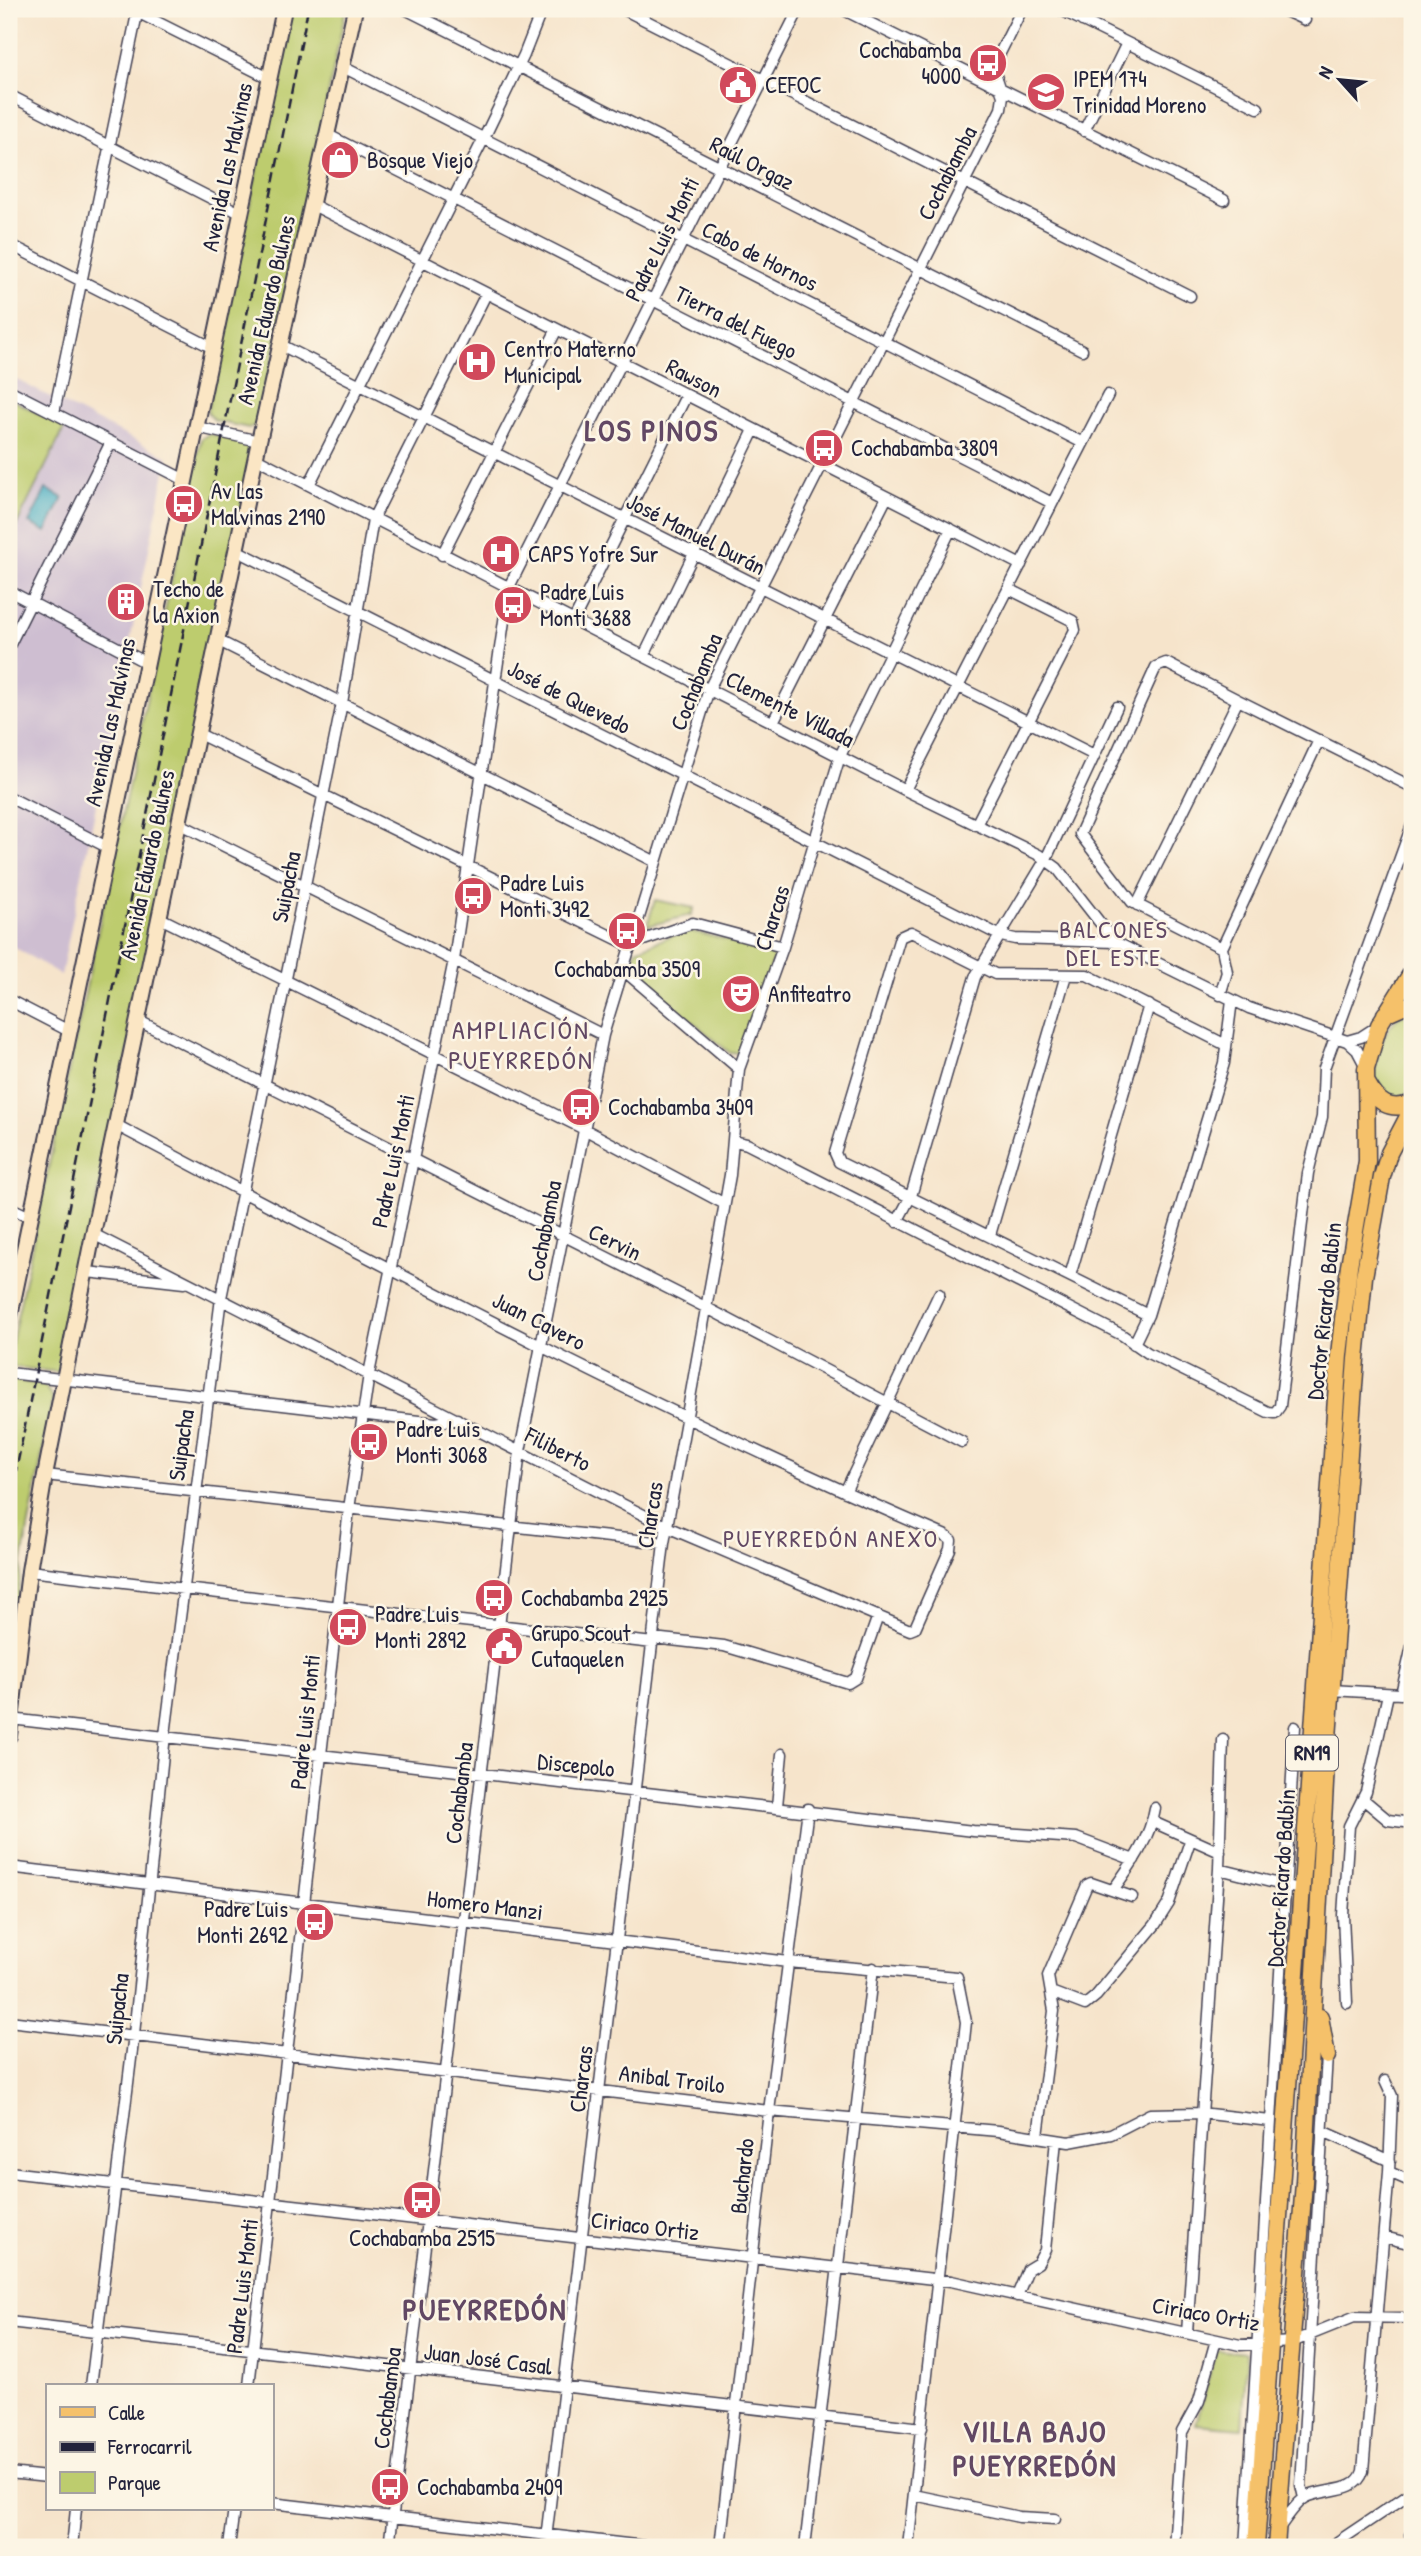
<svg xmlns="http://www.w3.org/2000/svg" width="1421" height="2556" font-family="'Patrick Hand',sans-serif">
<style>
.industrial{fill:#cebed1}
.green{fill:#bdcc6e;stroke:#707754;stroke-width:2}
.water{fill:#43aac2;stroke:#32667e;stroke-width:2}
.lines{fill:none;stroke-linecap:round;stroke-linejoin:round}
.street-casing{stroke:#423f51;stroke-width:13}
.secondary-casing{stroke:#423f51;stroke-width:18}
.primary-casing{stroke:#423f51;stroke-width:19}
.street{stroke:#fff;stroke-width:10}
.secondary{stroke:#fbe6c4;stroke-width:14}
.primary{stroke:#f5c16b;stroke-width:16}
.rail{stroke:#22223b;stroke-width:2.5;stroke-dasharray:10 5;stroke-linecap:butt}
.labels{text-anchor:middle;stroke-width:5;stroke-linejoin:round;paint-order:stroke}
.shield{fill:#fcf5e5;stroke:#63616e;stroke-width:2}
.shield-label{font-size:21px;font-weight:bold;fill:#22223b}
.poi-label{font-size:23px;fill:#22223b;stroke:#fcf5e5;text-anchor:start}
.street-label{font-size:23px;fill:#22223b;stroke:#fcf5e5}
.neighbourhood-label{font-size:24px;letter-spacing:2px;fill:#624864;stroke:#fcf5e5}
.quarter-label{font-size:26px;letter-spacing:2px;fill:#624864;stroke:#fcf5e5}
.district-label{font-size:30px;font-weight:bold;letter-spacing:2px;fill:#624864;stroke:#fcf5e5}
</style>
<rect width="100%" height="100%" fill="#fcf5e5"/>
<filter id="ink" filterUnits="userSpaceOnUse"><feTurbulence type="fractalNoise" baseFrequency=".0143" numOctaves="2"/><feDisplacementMap in="SourceGraphic" scale="14" xChannelSelector="R" yChannelSelector="G"/><feConvolveMatrix kernelMatrix="1 2 1 2 8 2 1 2 1" color-interpolation-filters="sRGB"/></filter>
<filter id="wash" filterUnits="userSpaceOnUse"><feTurbulence type="fractalNoise" baseFrequency=".00686" numOctaves="4" result="noise"/><feDisplacementMap in="SourceGraphic" scale="28" xChannelSelector="R" yChannelSelector="G"/><feGaussianBlur stdDeviation="1.57" result="paint"/><feColorMatrix in="noise" values="0 0 0 0 0 0 0 0 0 0 0 0 0 0 0 0 0 1.4 0 .05"/><feComposite in="paint" operator="in"/></filter>
<g filter="url(#wash)">
<rect width="100%" height="100%" fill="#f6e4cb"/>
<path class="industrial" d="M9,376L168,457L61,975L9,944Z"/>
<path class="green" d="M290,9H346L259,423L249,428L215,421L207,412Z
M9,398L65,427L9,540Z
M209,434L249,442L253,456L63,1363L58,1372L14,1367L9,1356L201,439Z
M655,900L694,908L691,915L647,926Z
M686,930L770,950L774,958L742,1052L730,1053L631,970L636,950Z
M1402,1015L1412,1016V1085L1407,1094L1395,1100L1382,1094L1374,1080C1376,1058 1381,1028 1402,1015Z
M9,1379L45,1386L53,1399L22,1560L9,1672Z
M1216,2350L1247,2353L1242,2428L1196,2424Z"/>
<path class="water" d="M46,489L63,498L46,532L29,523Z"/>
</g>
<g filter="url(#ink)">
<g class="lines">
<g class="street-casing">
<path id="street" d="M131,9L269,78
M405,9L1082,350
M623,9L1190,296
M842,9L1224,200
M1059,9L1258,108
M1281,9L1305,20
M1082,21L1088,9
M343,67L1083,443
M9,95L240,213
M1084,131L1127,43
M328,135L1052,503
M313,205L1021,565
M9,244L213,348
M281,345L1094,755
M9,390L185,480
M54,413L138,9
M196,427L259,441
M256,458L905,790L1039,855L1057,868L1115,942L1249,1008L1347,1041L1357,1050L1366,1067
M309,485L484,138L524,55L542,9
M236,550L1001,936L1015,939L1115,942
M442,555L557,329
M9,591L145,662
M574,620L686,396
M217,640L654,861
M9,646L111,442
M644,656L754,430
M773,722L887,497
M197,733L629,945L693,923L783,947
M905,790L1108,395
M9,797L107,847
M178,823L603,1035
M976,825L1075,630L1073,621L1009,589
M1137,905L1238,700L1412,787
M158,917L584,1129L723,1203
M1222,948L1132,902L1080,834L1156,667L1166,663L1238,700
M622,969L739,1069
M1220,995L1227,972L1222,948L1319,740
M9,1000L69,1031
M139,1021L705,1307L962,1442
M1347,1041L1361,1037L1378,1026
M734,1141L747,1144L1122,1335L1148,1353L1268,1412L1275,1413L1280,1406L1308,1173L1322,1117L1324,1068L1412,825
M9,1207L30,1217
M897,1222L911,1196L975,977L1046,859L1117,707
M93,1234L667,1527L910,1630L915,1628L950,1549L951,1540L946,1536C663,1415 388,1269 116,1125
M990,1235L1066,975
M87,1272L184,1283
M1070,1276L1149,1005
M1148,1315L839,1162L835,1153L900,937L911,932L995,974L1087,975L1226,1045
M1134,1344L1148,1315L1224,1063L1232,1000
M9,1373L436,1423L457,1419
M45,1475L664,1543
M845,1492L939,1294
M29,1571L653,1643
M653,1638L724,1646L848,1683L856,1678L878,1616
M1331,1690L1401,1694L1412,1691
M1401,1694L1412,1646
M11,1719L973,1831L1076,1838L1134,1860
M1363,1799L1388,1820L1412,1823
M777,1806L782,1754
M1153,1822L1220,1852
M9,1867L788,1962L957,1977L966,2022L908,2547
M1219,1869L1303,1890
M1113,1890C1131,1865 1150,1839 1155,1808
M1051,1992L1085,2005L1096,1996L1155,1925L1169,1903L1190,1841
M1347,2003L1343,1915L1349,1826L1366,1792L1388,1694
M9,2021L769,2111L998,2131L1069,2142L1111,2134L1150,2114L1200,2113L1270,2121
M1323,2131L1390,2161
M1038,2136L1054,2011L1048,1976L1087,1885L1091,1883L1132,1897
M9,2172L951,2281L1240,2345L1292,2342L1354,2317L1412,2318
M1389,2172L1412,2182
M1384,2237L1412,2244
M1017,2296L1028,2269L1038,2263L1045,2250L1056,2140
M9,2322L922,2428
M1187,2333L1219,1869L1223,1740
M91,2386L134,2034L165,1735L221,1298L342,703L373,519L486,294
M249,2386L349,1509L369,1374L454,960L509,587L799,9
M9,2473L47,2477
M914,2495L1019,2517L1055,2519
M1304,2498L1301,2485L1327,2056
M271,2503L653,2547
M1279,2528C1286,2519 1295,2504 1305,2498C1323,2487 1356,2495 1363,2471L1389,2172L1392,2096L1385,2081
M1410,2535L1412,2537
M72,2547L76,2509
M229,2547L234,2509
M389,2547L520,1451L603,1035L709,689L1001,109L1003,96L993,67L1022,9
M545,2547L664,1543L730,1175L739,1069L783,947L840,756L951,529
M720,2547L769,2111L808,1809
M805,2547L873,1968
M1174,2547L1182,2432L1199,2401L1216,2340
M1245,2547L1295,1727
M1330,2547L1412,2492"/>
</g>
<g class="secondary-casing">
<path id="secondary" d="M9,1321L284,9
M9,1736L29,1571L45,1475L93,1234L259,441L355,9"/>
</g>
<g class="primary-casing">
<path id="primary" d="M1385,1014L1403,1006H1412
M1367,1083C1378,1103 1389,1112 1412,1103
M1320,2017L1327,2056
M1256,2547L1339,1355L1349,1266L1367,1161L1366,1069L1379,1025L1412,972
M1276,2547L1304,2182L1326,1765L1356,1359L1364,1277L1382,1177L1389,1153L1412,1109"/>
</g>
<use href="#street" class="street"/>
<use href="#secondary" class="secondary"/>
<use href="#primary" class="primary"/>
<path class="rail" d="M9,1506L308,9"/>
</g>
</g>
<defs>
<g id="bus-disc" transform="scale(2.0125)"><circle r="9.5" fill="#d1495b" stroke="#fcf5e5"/><path d="M-5-6H5V4H4V6H2V4H-2V6H-4V4H-5ZM-3.5-4V0h7V-4ZM-3.5 1.2v1.5H-2V1.2ZM2 1.2v1.5H3.5V1.2Z" fill="#fff"/></g>
<g id="civic-disc" transform="scale(2.0125)"><circle r="9.5" fill="#d1495b" stroke="#fcf5e5"/><path d="M-.6-6.5H3V-4.5H.6V-3L4-1V1h2V6H-6V1h2V-1L-.6-3ZM-1.2 2.5V6h2.4V2.5Z" fill="#fff"/></g>
<g id="school-disc" transform="scale(2.0125)"><circle r="9.5" fill="#d1495b" stroke="#fcf5e5"/><path d="M0-5L7-2L0 1L-7-2ZM-4 1L0 2.5L4 1V4Q0 6-4 4Z" fill="#fff"/></g>
<g id="shop-disc" transform="scale(2.0125)"><circle r="9.5" fill="#d1495b" stroke="#fcf5e5"/><path d="M-5-2.5h2.3a2.7 3.5 0 0 1 5.4 0H5L5.5 6h-11ZM-1.5-2.5h3a1.5 2.3 0 0 0-3 0Z" fill="#fff"/></g>
<g id="hospital-disc" transform="scale(2.0125)"><circle r="9.5" fill="#d1495b" stroke="#fcf5e5"/><path d="M-5-5h3v3.5h4V-5h3V5h-3V1.5h-4V5h-3Z" fill="#fff"/></g>
<g id="building-disc" transform="scale(2.0125)"><circle r="9.5" fill="#d1495b" stroke="#fcf5e5"/><path d="M-4-6H4V6H1V3H-1V6H-4ZM-2.5-4.3h1.7v1.8h-1.7ZM.8-4.3h1.7v1.8H.8ZM-2.5-1h1.7V.8h-1.7ZM.8-1h1.7V.8H.8Z" fill="#fff"/></g>
<g id="theatre-disc" transform="scale(2.0125)"><circle r="9.5" fill="#d1495b" stroke="#fcf5e5"/><path d="M-5-5.5Q0-4 5-5.5V0Q5 5 0 6Q-5 5-5 0ZM-3.3-2.5H-1v1.5H-3.3ZM1-2.5H3.3v1.5H1ZM-2.8 1Q0 5.5 2.8 1Z" fill="#fff"/></g>
</defs>
<g fill-rule="evenodd">
<use href="#bus-disc" x="988" y="63"/>
<use href="#civic-disc" x="738" y="85"/>
<use href="#school-disc" x="1046" y="92"/>
<use href="#shop-disc" x="340" y="160"/>
<use href="#hospital-disc" x="477" y="362"/>
<use href="#bus-disc" x="824" y="448"/>
<use href="#bus-disc" x="184" y="504"/>
<use href="#hospital-disc" x="501" y="554"/>
<use href="#building-disc" x="126" y="602"/>
<use href="#bus-disc" x="513" y="605"/>
<use href="#bus-disc" x="473" y="896"/>
<use href="#bus-disc" x="627" y="931"/>
<use href="#theatre-disc" x="741" y="994"/>
<use href="#bus-disc" x="581" y="1107"/>
<use href="#bus-disc" x="369" y="1442"/>
<use href="#bus-disc" x="494" y="1598"/>
<use href="#bus-disc" x="348" y="1627"/>
<use href="#civic-disc" x="504" y="1646"/>
<use href="#bus-disc" x="315" y="1922"/>
<use href="#bus-disc" x="422" y="2200"/>
<use href="#bus-disc" x="390" y="2487"/>
</g>
<g class="labels">
<rect class="shield" x="1286" y="1735.5" width="52" height="35" rx="5"/>
<g class="shield-label">
<text x="1312" y="1760">RN19</text>
</g>
<g class="poi-label">
<text x="961" y="58" text-anchor="end">Cochabamba<tspan x="961" dy="26">4000</tspan></text>
<text x="1073" y="87">IPEM 174<tspan x="1073" dy="26">Trinidad Moreno</tspan></text>
<text x="765" y="93">CEFOC</text>
<text x="367" y="168">Bosque Viejo</text>
<text x="504" y="357">Centro Materno<tspan x="504" dy="26">Municipal</tspan></text>
<text x="851" y="456">Cochabamba 3809</text>
<text x="211" y="499">Av Las<tspan x="211" dy="26">Malvinas 2190</tspan></text>
<text x="528" y="562">CAPS Yofre Sur</text>
<text x="153" y="597">Techo de<tspan x="153" dy="26">la Axion</tspan></text>
<text x="540" y="600">Padre Luis<tspan x="540" dy="26">Monti 3688</tspan></text>
<text x="500" y="891">Padre Luis<tspan x="500" dy="26">Monti 3492</tspan></text>
<text x="627" y="977" text-anchor="middle">Cochabamba 3509</text>
<text x="768" y="1002">Anfiteatro</text>
<text x="608" y="1115">Cochabamba 3409</text>
<text x="396" y="1437">Padre Luis<tspan x="396" dy="26">Monti 3068</tspan></text>
<text x="521" y="1606">Cochabamba 2925</text>
<text x="375" y="1622">Padre Luis<tspan x="375" dy="26">Monti 2892</tspan></text>
<text x="531" y="1641">Grupo Scout<tspan x="531" dy="26">Cutaquelen</tspan></text>
<text x="288" y="1917" text-anchor="end">Padre Luis<tspan x="288" dy="26">Monti 2692</tspan></text>
<text x="422" y="2246" text-anchor="middle">Cochabamba 2515</text>
<text x="417" y="2495">Cochabamba 2409</text>
</g>
<g class="street-label">
<text transform="translate(752 163) rotate(27)" y="8">Raúl Orgaz</text>
<text transform="translate(227 167) rotate(-78)" y="8">Avenida Las Malvinas</text>
<text transform="translate(947 173) rotate(-63)" y="8">Cochabamba</text>
<text transform="translate(662 239) rotate(-63)" y="8">Padre Luis Monti</text>
<text transform="translate(760 256) rotate(27)" y="8">Cabo de Hornos</text>
<text transform="translate(266 310) rotate(-77)" y="8">Avenida Eduardo Bulnes</text>
<text transform="translate(736 322) rotate(27)" y="8">Tierra del Fuego</text>
<text transform="translate(694 378) rotate(27)" y="8">Rawson</text>
<text transform="translate(696 534) rotate(27)" y="8">José Manuel Durán</text>
<text transform="translate(696 682) rotate(-68)" y="8">Cochabamba</text>
<text transform="translate(569 697) rotate(27)" y="8">José de Quevedo</text>
<text transform="translate(790 709) rotate(27)" y="8">Clemente Villada</text>
<text transform="translate(110 722) rotate(-78)" y="8">Avenida Las Malvinas</text>
<text transform="translate(147 865) rotate(-78)" y="8">Avenida Eduardo Bulnes</text>
<text transform="translate(286 887) rotate(-79)" y="8">Suipacha</text>
<text transform="translate(772 918) rotate(-72)" y="8">Charcas</text>
<text transform="translate(393 1161) rotate(-78)" y="8">Padre Luis Monti</text>
<text transform="translate(544 1231) rotate(-79)" y="8">Cochabamba</text>
<text transform="translate(615 1242) rotate(26)" y="8">Cervin</text>
<text transform="translate(1324 1311) rotate(-84)" y="8">Doctor Ricardo Balbín</text>
<text transform="translate(539 1321) rotate(27)" y="8">Juan Cavero</text>
<text transform="translate(181 1445) rotate(-82)" y="8">Suipacha</text>
<text transform="translate(558 1449) rotate(27)" y="8">Filiberto</text>
<text transform="translate(650 1515) rotate(-81)" y="8">Charcas</text>
<text transform="translate(305 1722) rotate(-84)" y="8">Padre Luis Monti</text>
<text transform="translate(576 1765) rotate(6)" y="8">Discepolo</text>
<text transform="translate(459 1793) rotate(-83)" y="8">Cochabamba</text>
<text transform="translate(1281 1878) rotate(-86)" y="8">Doctor Ricardo Balbín</text>
<text transform="translate(485 1905) rotate(7)" y="8">Homero Manzi</text>
<text transform="translate(117 2009) rotate(-84)" y="8">Suipacha</text>
<text transform="translate(581 2079) rotate(-83)" y="8">Charcas</text>
<text transform="translate(672 2079) rotate(7)" y="8">Anibal Troilo</text>
<text transform="translate(742 2176) rotate(-84)" y="8">Buchardo</text>
<text transform="translate(645 2226) rotate(7)" y="8">Ciriaco Ortiz</text>
<text transform="translate(242 2286) rotate(-83)" y="8">Padre Luis Monti</text>
<text transform="translate(1206 2314) rotate(10)" y="8">Ciriaco Ortiz</text>
<text transform="translate(488 2359) rotate(7)" y="8">Juan José Casal</text>
<text transform="translate(387 2398) rotate(-83)" y="8">Cochabamba</text>
</g>
<g class="neighbourhood-label">
<text x="1114" y="938">BALCONES<tspan x="1114" dy="28">DEL ESTE</tspan></text>
<text x="831" y="1547">PUEYRREDÓN ANEXO</text>
</g>
<g class="quarter-label">
<text x="521" y="1039">AMPLIACIÓN<tspan x="521" dy="30">PUEYRREDÓN</tspan></text>
</g>
<g class="district-label">
<text x="652" y="441">LOS PINOS</text>
<text x="485" y="2320">PUEYRREDÓN</text>
<text x="1035" y="2442">VILLA BAJO<tspan x="1035" dy="34">PUEYRREDÓN</tspan></text>
</g>
</g>
<rect width="1421" height="2556" fill="none" stroke="#fcf5e5" stroke-width="35"/>
<rect x="46" y="2384" width="228" height="126" fill="#fcf5e5" stroke="#a5a1a1" stroke-width="2"/>
<rect x="60" y="2407" width="35" height="10" fill="#f5c16b" stroke="#a5a1a1" stroke-width="2"/>
<text x="108" y="2420" font-size="21" fill="#22223b">Calle</text>
<rect x="60" y="2442" width="35" height="10" fill="#22223b" stroke="#a5a1a1" stroke-width="2"/>
<text x="108" y="2454" font-size="21" fill="#22223b">Ferrocarril</text>
<rect x="60" y="2472" width="35" height="21" fill="#bdcc6e" stroke="#a5a1a1" stroke-width="2"/>
<text x="108" y="2490" font-size="21" fill="#22223b">Parque</text>
<g transform="translate(1340 80) rotate(297)" stroke="#fcf5e5" stroke-width="5" paint-order="stroke">
<path d="M0-5L12 26L0 18L-12 26Z" fill="#22223b"/>
<text y="-10" font-size="19" font-weight="bold" text-anchor="middle" fill="#22223b">N</text>
</g>
</svg>
